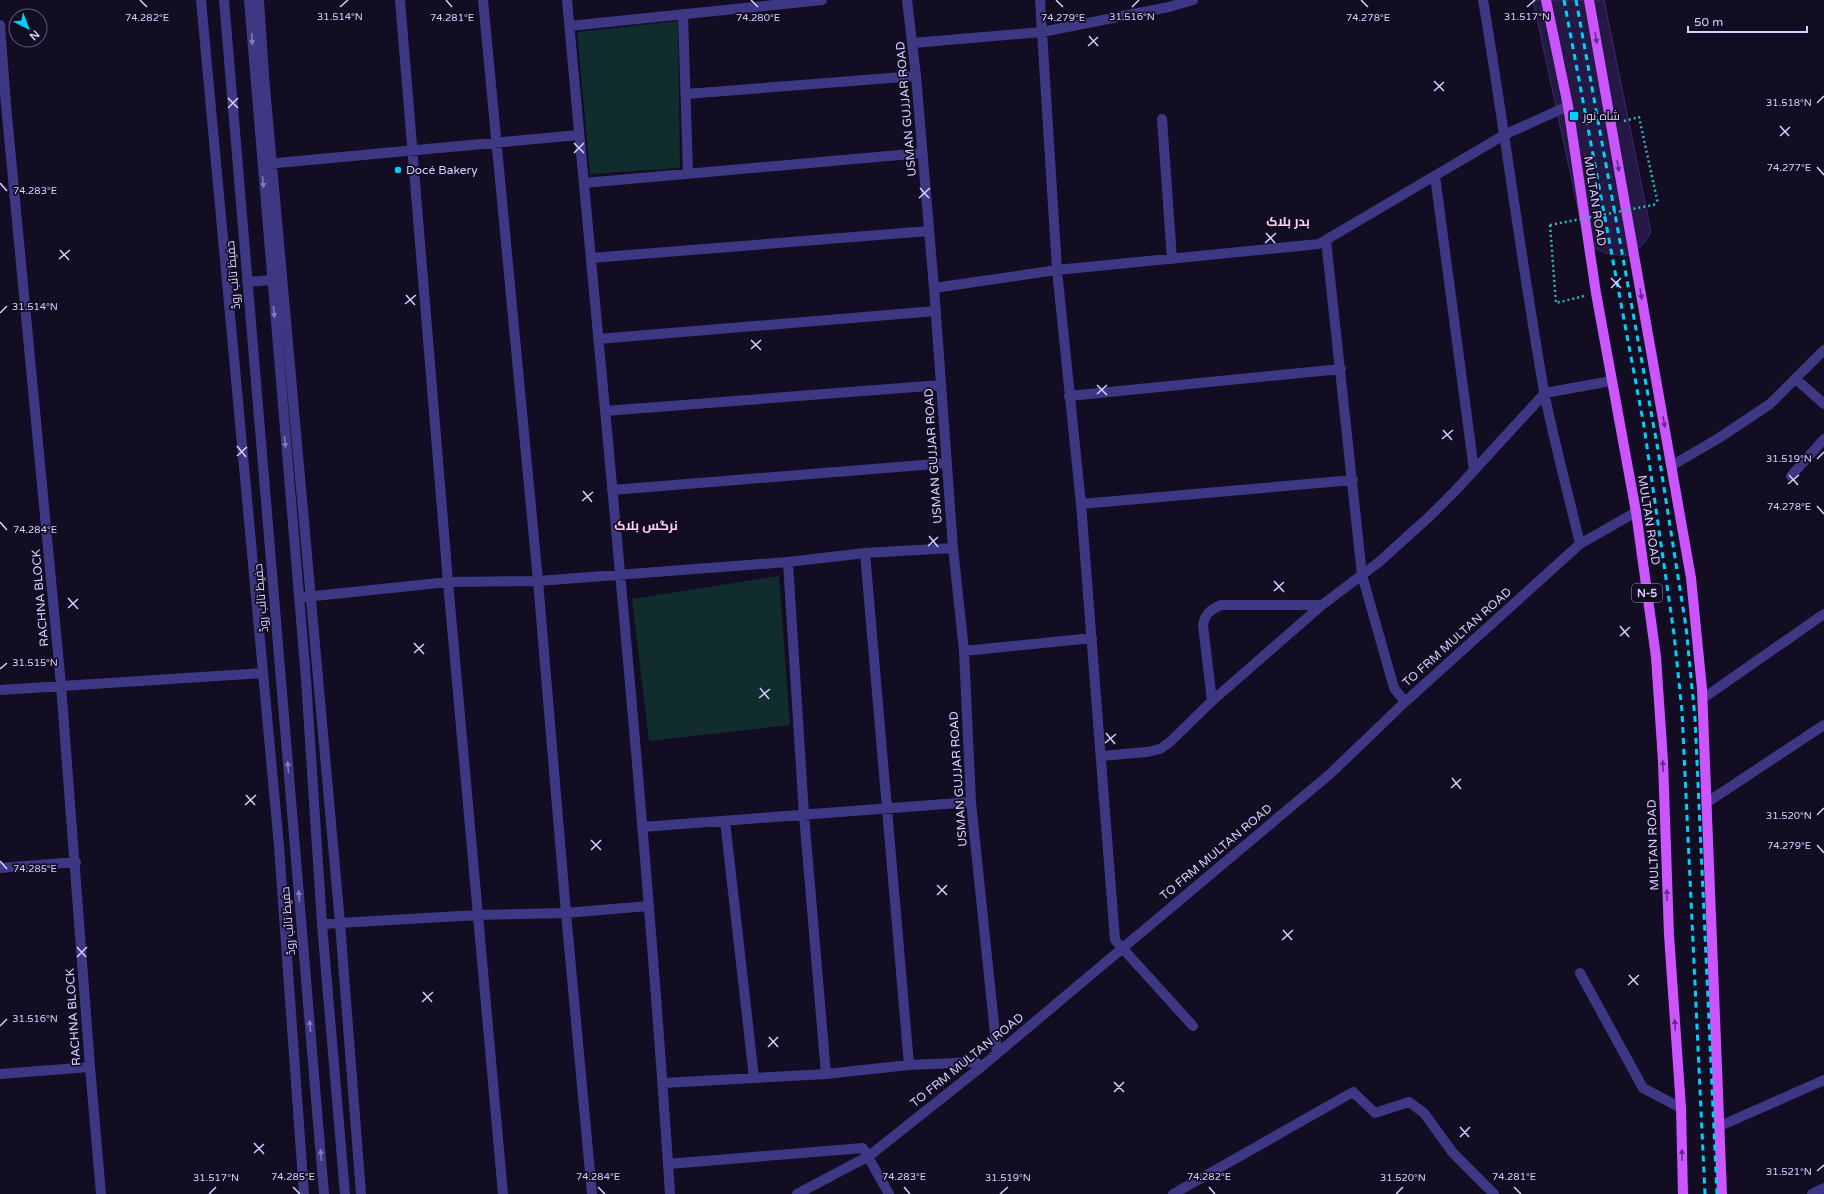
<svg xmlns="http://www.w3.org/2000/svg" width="1824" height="1194" font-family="'Varela Round',Cairo,sans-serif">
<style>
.green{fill:#102c2d}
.building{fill:#241944;stroke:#3c2a71}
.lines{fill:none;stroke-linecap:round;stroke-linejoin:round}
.path{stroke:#2bb6b7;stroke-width:2.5;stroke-dasharray:2 3;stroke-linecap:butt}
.minor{stroke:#3e3783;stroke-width:10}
.major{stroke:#cb56ff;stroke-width:10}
.rail{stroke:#00d1fa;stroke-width:3;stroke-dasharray:6 5;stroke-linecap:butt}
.path-bridge{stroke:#2bb6b7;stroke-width:2.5;stroke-dasharray:2 3;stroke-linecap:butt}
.oneway{fill:#652e86}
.oneway2{fill:#837bbb}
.ticks{fill:none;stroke:#d7cfff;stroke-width:1.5}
.poi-dot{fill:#00d1fa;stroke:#120d23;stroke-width:1.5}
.labels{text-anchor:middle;stroke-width:3.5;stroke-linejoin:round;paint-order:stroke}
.shield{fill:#120d23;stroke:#9c95bd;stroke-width:1}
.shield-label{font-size:11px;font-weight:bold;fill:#d7cfff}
.street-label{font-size:12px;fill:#d7cfff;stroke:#120d23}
.poi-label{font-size:12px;fill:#d7cfff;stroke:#120d23;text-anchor:start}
.neighbourhood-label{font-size:13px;font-weight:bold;fill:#ffd1eb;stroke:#120d23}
.ticks-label{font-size:10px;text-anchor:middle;fill:#d7cfff;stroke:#120d23;stroke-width:3.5;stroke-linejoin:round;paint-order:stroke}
</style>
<rect width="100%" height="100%" fill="#120d23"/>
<path class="green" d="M678,21L680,168L590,174L577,32Z
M779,576L790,725L649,741L632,599Z"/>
<path class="building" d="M1533,0H1604L1651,232L1643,244L1632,254L1624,256L1605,253L1590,246L1585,241Z"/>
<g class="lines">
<path class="path" d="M1624,121L1639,117L1658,204
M1550,225L1556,303L1584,296"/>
<path class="minor" d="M201,0L279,846L304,1194
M224,0L324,1194
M249,0L306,679L322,924L345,1194
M259,0L264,76L340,923L361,1194
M400,0L448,582L503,1194
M483,0L538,581L566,913L592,1194
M567,0C603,398 644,795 670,1194
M907,0L916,76L934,288L953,548L964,651L971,802L997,1053
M1040,0L1057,270L1081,504L1115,940L1193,1026
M1483,0C1505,130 1521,261 1544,391C1554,442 1568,493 1580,544
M683,14L688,173
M0,25L6,105L61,685L90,1067L101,1194
M569,26L822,0
M913,43L1042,32L1169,7L1193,0
M686,94L916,76
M1162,119L1172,259
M266,164L579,135
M1435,176L1474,470
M584,183L922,153
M1326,240L1362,575L1394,688L1405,702
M591,258L929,231
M247,282L271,280
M934,288L1057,270L1319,244L1504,135L1568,106
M598,339L936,311
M1796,379L1824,404
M1069,396L1341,369
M605,411L941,385
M1671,466L1719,438L1770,404L1824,350
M1791,476L1824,439
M612,490L947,463
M1081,504L1353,480
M865,553L909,1065
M788,562L804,815L826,1074
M305,597L448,582L538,581L788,562L865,553L953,548
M964,651L1092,638
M0,690L263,673
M1702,699L1824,614
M1212,701L1203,625C1205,614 1211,609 1221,605H1322
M1101,756L1147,752L1160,749L1170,742L1212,701L1322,605L1379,562L1430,516L1456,490L1545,393L1611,381
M1706,803L1824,725
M725,821L754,1078
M642,827L971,802
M0,868L76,862
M322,924L478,915L566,913L648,906
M1580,973L1643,1088L1681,1108
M0,1074L90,1067
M663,1083L826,1074L909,1065L976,1062L981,1067
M1720,1126L1824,1080
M668,1164L863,1148L889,1194
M797,1194L869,1156L981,1067L1330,774L1405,702L1580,544L1636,512
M1173,1194L1353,1092L1375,1113L1409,1102L1424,1113L1453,1153L1494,1194
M1812,1194L1824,1188"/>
<path class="major" d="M1546,0L1568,106L1596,293L1636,512L1656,657L1663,761L1669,935L1681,1108L1683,1194
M1589,0L1691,578L1702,689L1722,1194"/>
<path class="rail" d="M1564,0L1644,426L1674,634L1682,711L1705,1194
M1576,0L1658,450L1686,627L1695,718L1717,1194"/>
<path class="path-bridge" d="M1550,225L1658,204"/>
</g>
<defs><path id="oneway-solid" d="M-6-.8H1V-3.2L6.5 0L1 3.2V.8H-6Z"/></defs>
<g class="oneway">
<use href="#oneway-solid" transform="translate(1596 38) rotate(80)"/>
<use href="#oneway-solid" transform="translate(1618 166) rotate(80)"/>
<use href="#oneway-solid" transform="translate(1641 294) rotate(80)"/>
<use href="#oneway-solid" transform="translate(1664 422) rotate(80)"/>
<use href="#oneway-solid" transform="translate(1663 766) rotate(-92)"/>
<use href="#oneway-solid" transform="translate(1667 895) rotate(-92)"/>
<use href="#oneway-solid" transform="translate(1675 1025) rotate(-94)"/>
<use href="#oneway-solid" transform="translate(1682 1155) rotate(-91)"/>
</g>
<g class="oneway2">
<use href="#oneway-solid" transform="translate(252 39) rotate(86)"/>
<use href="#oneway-solid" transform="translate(263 182) rotate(85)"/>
<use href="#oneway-solid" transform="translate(274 312) rotate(85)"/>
<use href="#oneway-solid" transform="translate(285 442) rotate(85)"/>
<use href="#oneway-solid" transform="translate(288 767) rotate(-95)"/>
<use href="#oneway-solid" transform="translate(299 896) rotate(-95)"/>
<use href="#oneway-solid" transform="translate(310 1026) rotate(-95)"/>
<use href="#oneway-solid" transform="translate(321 1155) rotate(-95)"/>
</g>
<path class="ticks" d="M140,0L147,7M446,0L452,7M751,0L758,7M1056,0L1063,7M1361,0L1368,7M340,7L348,0M1132,7L1139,0M1527,7L1535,0M1089,36L1098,46M1088,46L1098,37M1434,81L1444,91M1434,91L1444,82M228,98L238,108M1817,103L1824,96M228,108L238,98M1780,126L1789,136M1780,136L1790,127M574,143L584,153M574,153L584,143M1817,167L1824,175M0,183L7,191M920,188L929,198M919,198L930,188M1266,233L1275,243M1265,243L1276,233M60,250L69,260M59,259L70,250M1611,278L1621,288M1611,288L1621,278M406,295L415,305M405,304L416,295M0,313L7,306M751,340L761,350M751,349L761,340M1097,385L1107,395M1097,394L1107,385M1443,430L1452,440M1442,439L1453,430M237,446L246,457M237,456L247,447M1817,459L1824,452M1789,475L1798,485M1788,484L1799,475M583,491L592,502M582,501L593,492M1817,506L1824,514M0,522L7,530M929,536L938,547M928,546L938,537M1274,581L1284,592M1274,591L1284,582M68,598L78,609M68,608L78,599M1620,626L1629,637M1620,636L1630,627M414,643L424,654M414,653L424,644M0,669L7,663M760,688L769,699M759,698L770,689M1106,733L1115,744M1105,743L1116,734M1452,778L1461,789M1451,788L1461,779M246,795L255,805M245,805L256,795M1817,815L1824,808M591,840L601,850M1817,845L1824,853M591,850L601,840M0,861L7,869M937,885L947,895M937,895L947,885M1283,930L1292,940M1282,940L1293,930M77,947L86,957M77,957L87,947M1629,975L1638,985M1628,985L1639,975M423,992L432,1002M422,1002L433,992M0,1026L7,1019M769,1037L778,1047M768,1047L778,1037M1114,1082L1124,1092M1114,1092L1124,1082M1460,1127L1469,1137M1460,1137L1470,1127M254,1143L264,1154M254,1153L264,1144M1817,1171L1824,1165M293,1187L300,1194M598,1187L605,1194M904,1187L910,1194M1209,1187L1215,1194M1514,1187L1521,1194M209,1194L216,1187M1000,1194L1008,1187M1396,1194L1403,1187"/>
<g class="poi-dot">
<rect x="1569" y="111" width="10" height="10" rx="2"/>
<circle cx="398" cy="170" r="4"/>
</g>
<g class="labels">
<rect class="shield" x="1632" y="584" width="30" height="18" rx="3"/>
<g class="shield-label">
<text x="1647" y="597">N-5</text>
</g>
<g class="street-label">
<text transform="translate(906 109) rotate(-95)" y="4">USMAN GUJJAR ROAD</text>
<text transform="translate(1595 201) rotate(81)" y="4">MULTAN ROAD</text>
<text transform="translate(233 275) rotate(-95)" y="4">حفیظ تائب روڈ</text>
<text transform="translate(933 456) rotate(-94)" y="4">USMAN GUJJAR ROAD</text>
<text transform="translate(1649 520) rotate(81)" y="4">MULTAN ROAD</text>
<text transform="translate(40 598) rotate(-95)" y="4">RACHNA BLOCK</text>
<text transform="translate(261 598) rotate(-95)" y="4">حفیظ تائب روڈ</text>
<text transform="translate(1457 637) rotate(-42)" y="4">TO FRM MULTAN ROAD</text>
<text transform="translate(958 779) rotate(-94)" y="4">USMAN GUJJAR ROAD</text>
<text transform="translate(1653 845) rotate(-92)" y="4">MULTAN ROAD</text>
<text transform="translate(1216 852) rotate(-40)" y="4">TO FRM MULTAN ROAD</text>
<text transform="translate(288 921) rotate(-95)" y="4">حفیظ تائب روڈ</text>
<text transform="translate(73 1017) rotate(-94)" y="4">RACHNA BLOCK</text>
<text transform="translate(967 1060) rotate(-39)" y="4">TO FRM MULTAN ROAD</text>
</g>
<g class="poi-label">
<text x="1583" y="120">شاہ نور</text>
<text x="406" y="174">Docé Bakery</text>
</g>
<g class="neighbourhood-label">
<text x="1288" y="226">بدر بلاک</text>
<text x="646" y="530">نرگس بلاک</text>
</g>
</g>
<g class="ticks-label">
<text x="340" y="20">31.514°N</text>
<text x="1132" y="20">31.516°N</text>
<text x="1527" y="20">31.517°N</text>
<text x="147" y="21">74.282°E</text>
<text x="452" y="21">74.281°E</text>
<text x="758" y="21">74.280°E</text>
<text x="1063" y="21">74.279°E</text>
<text x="1368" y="21">74.278°E</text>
<text x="1789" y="106">31.518°N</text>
<text x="1789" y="171">74.277°E</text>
<text x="35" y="194">74.283°E</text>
<text x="35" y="310">31.514°N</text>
<text x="1789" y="462">31.519°N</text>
<text x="1789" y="510">74.278°E</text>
<text x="35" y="533">74.284°E</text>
<text x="35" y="666">31.515°N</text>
<text x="1789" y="819">31.520°N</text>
<text x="1789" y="849">74.279°E</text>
<text x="35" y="872">74.285°E</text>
<text x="35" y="1022">31.516°N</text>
<text x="1789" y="1175">31.521°N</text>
<text x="293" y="1180">74.285°E</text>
<text x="598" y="1180">74.284°E</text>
<text x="904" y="1180">74.283°E</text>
<text x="1209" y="1180">74.282°E</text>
<text x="1514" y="1180">74.281°E</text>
<text x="216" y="1181">31.517°N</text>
<text x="1008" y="1181">31.519°N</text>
<text x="1403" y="1181">31.520°N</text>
</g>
<g transform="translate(28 28) rotate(138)"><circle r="19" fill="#120d23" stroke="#615b7b"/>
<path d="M0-3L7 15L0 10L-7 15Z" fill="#00d1fa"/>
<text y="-6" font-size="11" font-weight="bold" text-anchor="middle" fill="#d7cfff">N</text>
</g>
<path d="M1688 26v6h119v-6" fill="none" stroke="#d7cfff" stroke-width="2"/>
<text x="1694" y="26" font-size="12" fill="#d7cfff" stroke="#120d23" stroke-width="3" paint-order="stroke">50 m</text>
</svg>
